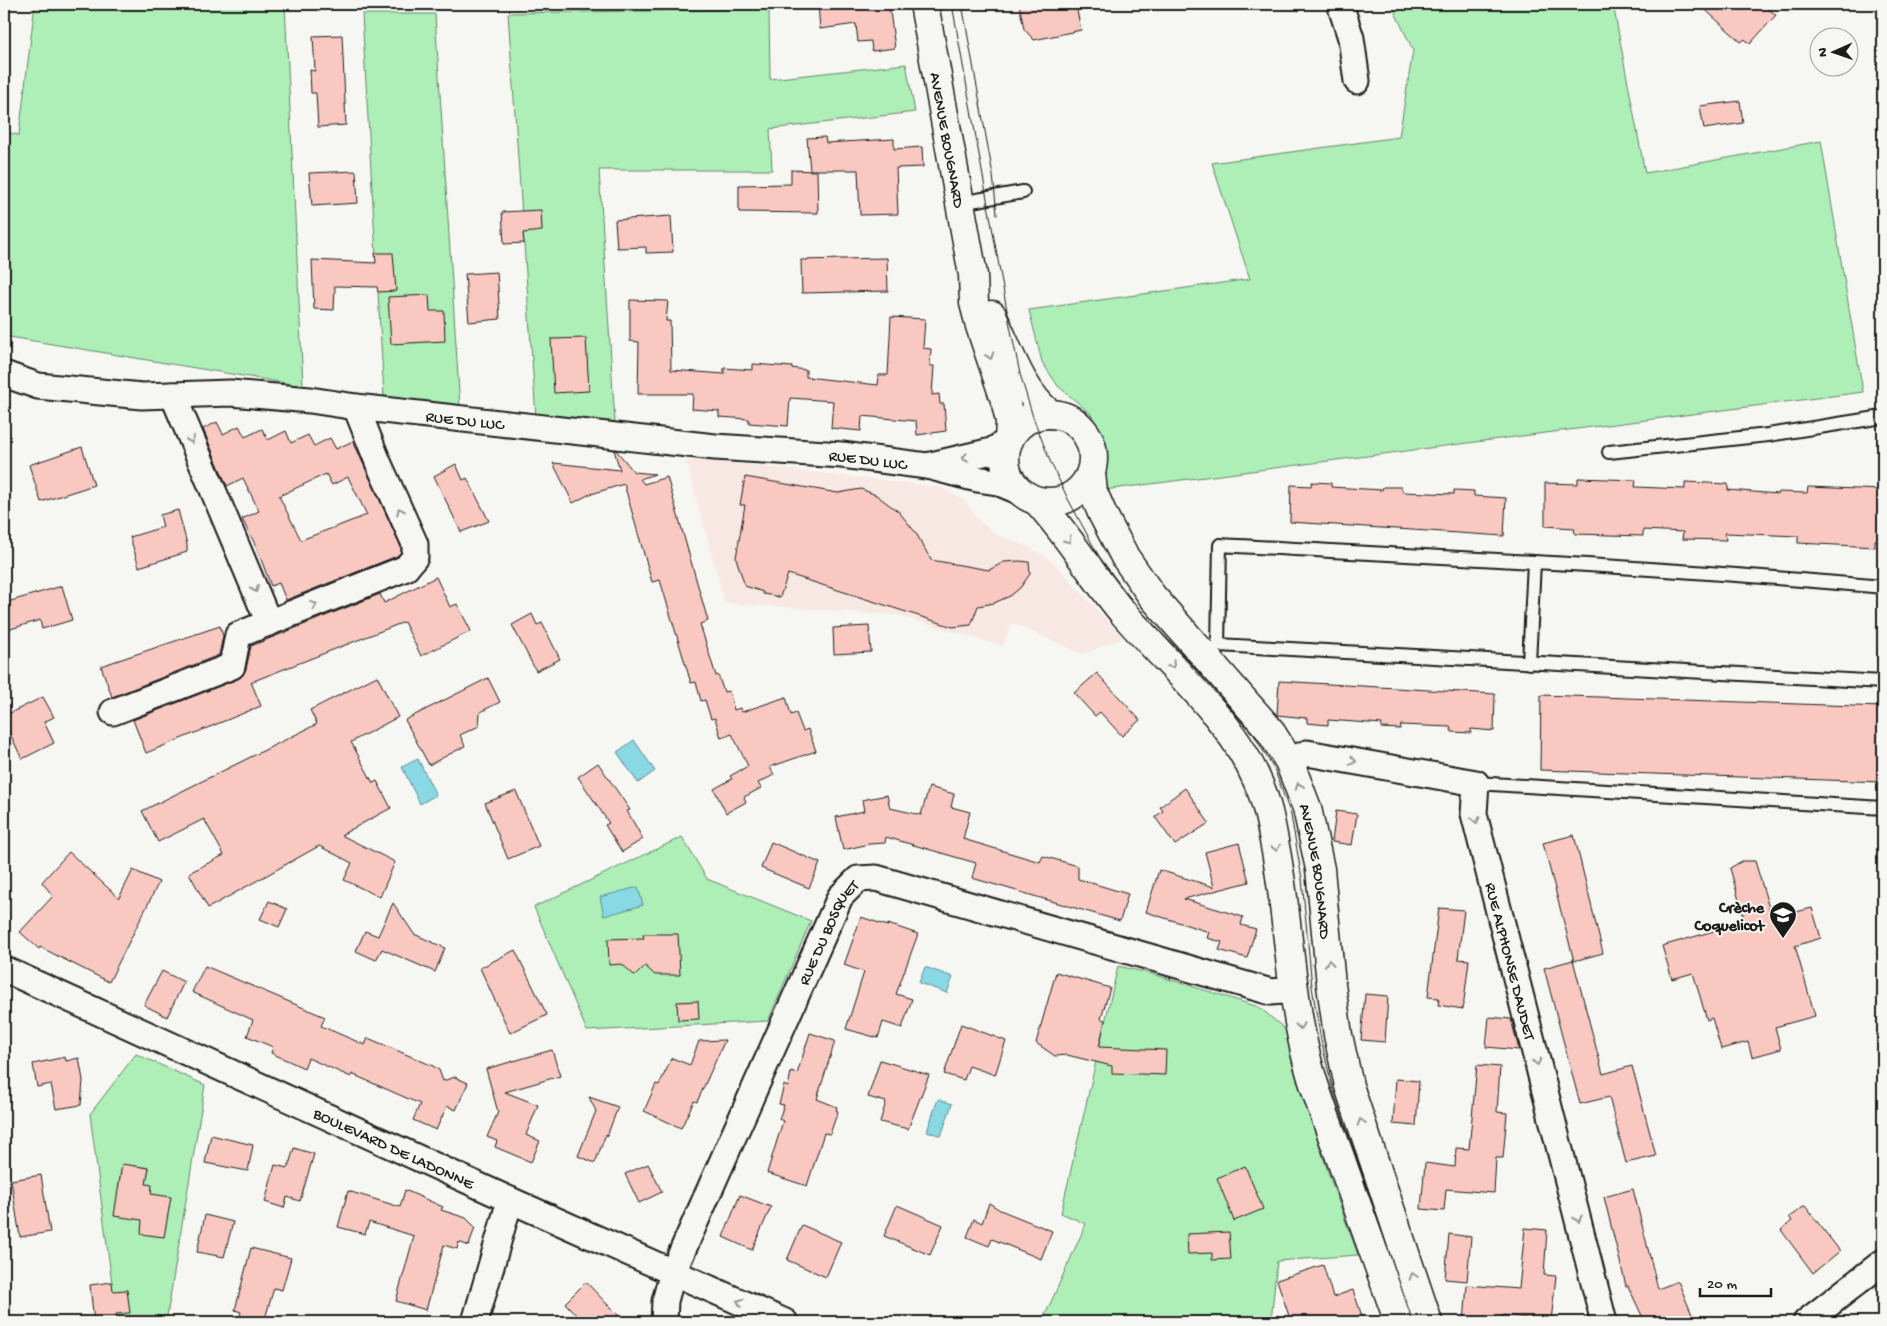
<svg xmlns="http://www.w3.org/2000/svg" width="1887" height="1326" font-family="'Gochi Hand',sans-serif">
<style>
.built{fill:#f7e8e3}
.green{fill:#adefb7;stroke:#64866a}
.water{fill:#88d9e4;stroke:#5d8d94}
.building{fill:#f9c9c1;stroke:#1c1c1c;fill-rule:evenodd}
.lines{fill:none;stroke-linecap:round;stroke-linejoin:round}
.lane-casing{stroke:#1c1c1c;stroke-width:16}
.street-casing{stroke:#1c1c1c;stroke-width:29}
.secondary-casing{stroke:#1c1c1c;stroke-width:31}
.lane{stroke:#f6f6f2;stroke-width:12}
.street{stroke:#f6f6f2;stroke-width:25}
.secondary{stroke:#f6f6f2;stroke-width:28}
.tram{stroke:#1c1c1c;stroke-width:1}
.oneway{stroke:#949492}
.labels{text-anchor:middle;stroke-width:4;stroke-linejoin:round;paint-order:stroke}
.street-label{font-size:16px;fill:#1c1c1c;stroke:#f6f6f2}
.poi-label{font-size:16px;font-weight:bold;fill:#1c1c1c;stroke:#f6f6f2;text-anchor:end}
</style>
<rect width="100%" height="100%" fill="#f6f6f2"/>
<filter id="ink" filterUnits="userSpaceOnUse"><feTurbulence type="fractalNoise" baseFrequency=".02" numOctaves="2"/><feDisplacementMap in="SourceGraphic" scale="10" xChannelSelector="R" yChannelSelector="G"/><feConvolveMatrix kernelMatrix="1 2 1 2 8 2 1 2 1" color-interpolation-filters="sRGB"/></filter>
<g filter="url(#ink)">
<path class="built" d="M686,460L714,461L940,487L965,501L978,520L997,535L1026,546L1051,560L1123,638L1083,654L1012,623L1002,646L897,615L725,603Z"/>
<path class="green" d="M35,4H285L303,386L4,336V236L9,198L4,197V132L19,135Z
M1391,4H1613L1645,173L1821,141L1863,392L1104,490L1101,432L1090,413L1058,386L1042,362L1029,310L1250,279L1212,163L1399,137L1413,50Z
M769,9L770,79L906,64L915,112L770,129L772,170H599L615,423L536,417L508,13Z
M362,14H435L460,408L384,396Z
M682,837L707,879L811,921L768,1021L587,1031L534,907Z
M1118,966L1149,973L1259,1007L1286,1030L1296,1074L1331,1181L1358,1255L1277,1261L1271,1322H1042L1086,1224L1061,1213Z
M136,1054L205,1085L166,1322H117L90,1114Z"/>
<path class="water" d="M634,740L655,771L638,783L617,752Z
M418,759L436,795L420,804L402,767Z
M638,887L643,905L604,916L600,897Z
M925,967L953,977L947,993L919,983Z
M938,1099L952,1104L941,1136L927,1131Z"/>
<path class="building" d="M818,4H845V7L889,4L895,48L872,51L871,41L858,42L856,24L820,29Z
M1019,4H1065L1066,8L1076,6L1081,30L1034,40L1024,29Z
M1699,4H1762L1776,15L1750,44L1745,39L1741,42Z
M342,35L346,125L318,127L316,93H311L310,70L315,71L313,36Z
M1740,101L1743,123L1704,129L1700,106Z
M825,137L826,143L894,139V149L922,147L923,167L896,168L898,214L860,215L858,170H810L807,138Z
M791,170L817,171L818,213L739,212V185L791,184Z
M356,171L358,203L312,206L309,173Z
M541,210L542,231L523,233L524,243L504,244L502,212Z
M671,216L673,252L646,253V247L617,248L615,220Z
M375,253H393L396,291L378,292L377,287L335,286L334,310L314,309L312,260L376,263Z
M887,258L888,291L802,293L801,260Z
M497,272L500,319L469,322L465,274Z
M429,295L430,311H444L445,341L391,344L388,297Z
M630,300L668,301L666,321H670L671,370L724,374V368L753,370V364L792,367L791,368L806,370V377L878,385L879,375H888L891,317L925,319L923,348L931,349L930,366H934L932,395L939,394L940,404H944L946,431L917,435L916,421L862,416L861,431L831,428L833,401L790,398L788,426L749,423V419L719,417V411L692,409L693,394H638L639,342L630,341Z
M586,338L589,391L554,393L551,339Z
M217,422L223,434L239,426L245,437L262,429L268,440L286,431L291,443L308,435L314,446L330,438L336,449L353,441L401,547V552L397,556L286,600L279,583L271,586L256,546L242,519L259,511L243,478L227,486L203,429ZM326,474L332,485L348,477L367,515L301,540L279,496Z
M82,447L94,485L41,502L29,465Z
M614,450H616L634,472L655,474L640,479L644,484L667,477L708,621L700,624L716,676L718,675L724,692L729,691L734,710L740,708L742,712L786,697L791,715L796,713L803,731L808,729L816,751L770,767L774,775L758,783L761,788L744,797L746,802L726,813L714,789L732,779L730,776L748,766L732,734L721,738L715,718L711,719L705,700L701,701L696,682L691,683L660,580L652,582L624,484L588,495L573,503L553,463L620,470Z
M456,464L463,480L467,478L489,521L461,532L434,476Z
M745,477L838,493L861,489L876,495L899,512L916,533L931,560L989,570L1004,562L1019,561L1029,562L1030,574L1020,588L1010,596L994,603L978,606L971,625L953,627L788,574L780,597L763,594V592L745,586L736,558L745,505H740Z
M1578,478L1636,480L1635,487L1685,489V482L1728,484V490L1778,494V492L1807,493L1808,487L1883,490V540H1875V547L1798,543V536L1725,533L1726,540L1682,539L1683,532L1643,530V536L1575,534L1574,528L1545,526V483L1578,484Z
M1312,482L1331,483V487L1382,490L1383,487H1401L1403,492L1454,494V490L1474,491V496L1506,498L1504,536L1290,522L1291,485L1311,486Z
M178,510L187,544V552L139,567L130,537L163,527L160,515Z
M436,577L450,607L457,604L471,631L421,656L404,622L251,682L261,706L146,753L133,720L238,679L243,675L246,669L251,646L380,594L384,603Z
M62,586L72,620L42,629L40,620L4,631V603Z
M532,614L537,625L542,623L560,659L536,671L512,625Z
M220,626L223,636L219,655L112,697L101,666Z
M869,626L871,652L834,654L833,628Z
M1097,673L1140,720L1122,736L1100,712L1095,716L1074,693Z
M377,676L398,717L351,742L373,783L377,781L391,808L341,835L395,862L380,897L344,880L352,863L319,846L208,908L189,873L224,855L204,819L158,842L142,811L317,724L310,710Z
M488,678L500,702L480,712L479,726L460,735L465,746L429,765L405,720Z
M1279,681L1495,694L1494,731L1471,729V733L1452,732L1450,727L1401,725L1400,729L1381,728L1382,724L1328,720V725L1307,723V718L1277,715Z
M1541,695L1883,707V782L1540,770Z
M43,697L54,717L44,722L54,743L22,759L4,721V716Z
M598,763L630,810L627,811L643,839L622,852L605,825L609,823L578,777Z
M929,787L954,794L951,807L970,812L963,839L1040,862L1043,856L1078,866V879L1128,894L1120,921L972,878L976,863L886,837L885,843L869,844L843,850L836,817L864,811L862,800L887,795L890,808L921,815Z
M1185,788L1209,823L1175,845L1155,817L1163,811L1160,807Z
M516,791L539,846L508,859L485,803Z
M1336,811L1357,814L1352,845L1332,842Z
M1574,835L1603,953L1574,961L1543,843Z
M771,842L820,863L809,888L761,868Z
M1239,843L1249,882L1184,899L1243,917L1241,925L1256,929L1247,958L1219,950L1222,942L1207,938L1209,932L1146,912L1159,870L1214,887L1205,852Z
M69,852L119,898L133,870L159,882L109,982L40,947L39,949L20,932L53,896L42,882Z
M1742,861H1755L1772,918L1812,908L1821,938L1795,946L1815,1016L1775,1027L1781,1049L1752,1057L1748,1042L1721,1049L1712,1018L1707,1020L1693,973L1672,979L1662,946L1745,922L1730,868Z
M269,901L287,909L279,927L260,919Z
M393,903L414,934L445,948L435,972L382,949L376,960L356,951L365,931L378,936Z
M1439,908L1464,910L1458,959L1469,960L1463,1009L1438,1005L1439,998L1428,997Z
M861,917L888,926V924L918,934L896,994L912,999L902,1028L883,1022L878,1038L846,1029L864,972L844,965Z
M643,934H678L680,975H655L645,966L635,976L622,964L609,965L608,939L644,938Z
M515,950L547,1015L510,1033L480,968Z
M1573,960L1603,1074L1632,1066L1656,1156L1626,1163L1609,1097L1580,1104L1544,968Z
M205,966L325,1017L321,1026L365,1045L368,1038L433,1066L439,1070L443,1081L455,1077L468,1083L456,1110L447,1106L436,1130L413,1120L420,1104L352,1074L351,1077L308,1058L304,1068L271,1053L273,1047L247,1036L253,1020L192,992Z
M162,971L184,982L167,1017L144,1005Z
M1056,972L1110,988L1101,1019L1105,1020L1099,1047L1166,1050L1165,1075L1112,1073V1066L1067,1055L1055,1056L1036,1043Z
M1365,994L1388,996L1385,1042L1361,1040Z
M698,1001L699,1019L678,1020L677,1002Z
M1489,1017L1511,1019L1519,1050L1486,1047Z
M961,1024L1006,1041L995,1075L969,1066L964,1080L944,1074Z
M810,1033L835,1041L817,1099L837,1107L836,1110L838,1111L830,1134L824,1133L807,1186L767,1173L783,1121L779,1119L784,1105L779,1104L784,1085L788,1087L791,1072L797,1074Z
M725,1040L697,1102L694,1101L681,1128L644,1111L656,1084L659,1085L672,1058L690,1065L699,1041Z
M552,1050L560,1076L505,1092L538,1105L526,1135L540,1141L531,1162L495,1147L497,1141L487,1137L498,1112L486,1069Z
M65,1057L66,1061L79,1058L83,1080L81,1105L56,1109L51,1084L37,1087L33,1064Z
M880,1060L929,1075L908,1129L880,1122L886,1102L868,1097Z
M1477,1065L1500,1067L1497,1112L1507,1113L1503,1158H1496L1494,1193L1446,1189L1444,1211L1421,1209L1425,1163L1455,1167L1456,1148L1469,1149Z
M1396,1079L1419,1081L1416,1126L1393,1124Z
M589,1097L618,1107L607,1136L606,1134L595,1163L578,1156L596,1111Z
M211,1135L253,1145L248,1171L205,1163Z
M294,1148L314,1154L300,1201L287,1197L284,1208L265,1202L275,1165L288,1168Z
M122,1164L149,1168L146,1184L152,1185L151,1194L171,1197L164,1237L141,1234L142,1220L114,1216Z
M648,1164L662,1192L639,1203L625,1174Z
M1245,1166L1263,1209L1234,1221L1217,1178Z
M41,1175L50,1232L20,1237L11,1180Z
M1633,1189L1658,1289L1678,1281L1695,1322H1645L1628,1286H1626L1604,1197Z
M405,1190L443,1207L441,1210L466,1218L475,1227L469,1246L459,1242L457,1249L444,1245L426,1310L396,1301L414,1236L369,1222L365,1234L338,1227L348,1191L400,1207Z
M740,1195L771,1207L752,1250L723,1237Z
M989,1203L1000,1210L1052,1231L1041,1259L992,1239L989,1246L967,1237L974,1219L982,1223Z
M897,1205L943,1225L930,1255L884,1236Z
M1805,1206L1840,1251L1813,1273L1781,1230L1792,1221L1789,1217Z
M205,1215L233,1222L224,1257L197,1252Z
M802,1225L841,1242L826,1277L787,1260Z
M1525,1228L1547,1230L1544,1275L1556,1276L1551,1321L1503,1315L1502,1322H1464L1467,1285L1519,1289Z
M1229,1232L1231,1259L1212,1260V1253L1188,1254L1187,1234Z
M1449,1234L1471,1237L1467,1281L1445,1279Z
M251,1248L291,1258L282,1290L274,1288L264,1322H238L241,1312L235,1310Z
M1323,1265L1333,1297L1353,1290L1364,1322H1291L1277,1280Z
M112,1282L113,1291L127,1290L130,1313L116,1314L117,1322H94L90,1285Z
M586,1282L606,1303L625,1322H583L565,1303Z"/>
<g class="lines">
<g class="lane-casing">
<path id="lane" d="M960,203L1023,192
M1609,452L1768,435L1883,417
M1218,645L1220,545C1441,557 1662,567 1883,587
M1212,651L1218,645L1883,682
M1529,663L1534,562
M1476,783L1883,808"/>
</g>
<g class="street-casing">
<g id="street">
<path d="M1340,4L1351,38L1357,81"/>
<path id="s1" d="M4,374L38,386L142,396L230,393L310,400L356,407L715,447L842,455L927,466"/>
<path d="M173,395L269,623"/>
<path d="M1009,440L992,451L927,466L977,479L997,482L1021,492"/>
<path d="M113,712L232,666L238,635L406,568L415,557V544L378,462L356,407"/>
<path id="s2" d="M1289,761L1307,753L1476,783L1474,814L1604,1322"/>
<path id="s3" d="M4,969L510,1200L785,1322"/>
<path d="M475,1322L510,1200"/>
<path id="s4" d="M664,1322L665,1301L673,1272L840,897L858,879L876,878L1271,992L1294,990"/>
<path d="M1806,1322L1883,1262"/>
</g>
</g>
<g class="secondary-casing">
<g id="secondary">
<path id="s5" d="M924,4L973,275L974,303L980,326L1005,400L1010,421L1009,440"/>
<path d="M992,315C1008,348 1021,391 1050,414"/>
<circle cx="1049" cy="458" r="44"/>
<path id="s6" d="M1091,473L1093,492L1103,515L1125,557L1152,596L1269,729L1289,761L1307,808L1320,869L1331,985L1338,1035L1349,1086L1428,1322"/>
<path d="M1038,502C1070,537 1094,579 1125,615C1171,668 1229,715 1257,780C1267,801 1271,824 1275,846C1288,913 1289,981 1304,1047C1312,1085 1327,1121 1340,1157C1359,1212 1379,1267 1399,1322"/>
</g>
</g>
<use href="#lane" class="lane"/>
<use href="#street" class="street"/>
<use href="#secondary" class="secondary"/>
<path class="tram" d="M952,4L1008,316L1020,374L1033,417L1050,461L1068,499L1102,562L1128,597L1254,735L1275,771L1291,815L1302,879L1312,987L1321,1040L1333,1090L1413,1322
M962,4L993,175L997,215"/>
</g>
<defs><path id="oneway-chevron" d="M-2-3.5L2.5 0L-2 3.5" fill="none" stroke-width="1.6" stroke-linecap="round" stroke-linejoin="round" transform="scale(1.25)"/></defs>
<g class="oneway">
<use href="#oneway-chevron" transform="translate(990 356) rotate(71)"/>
<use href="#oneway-chevron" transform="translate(191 440) rotate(68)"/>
<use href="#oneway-chevron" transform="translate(965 458) rotate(168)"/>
<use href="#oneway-chevron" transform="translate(400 511) rotate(-115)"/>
<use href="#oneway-chevron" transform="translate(1068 540) rotate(55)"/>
<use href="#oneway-chevron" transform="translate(255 589) rotate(67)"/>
<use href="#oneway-chevron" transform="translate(314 605) rotate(-22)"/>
<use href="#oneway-chevron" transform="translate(1172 665) rotate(47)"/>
<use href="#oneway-chevron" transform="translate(1353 761) rotate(10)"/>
<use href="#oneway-chevron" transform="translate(1299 786) rotate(-110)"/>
<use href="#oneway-chevron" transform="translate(1476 820) rotate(79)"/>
<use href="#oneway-chevron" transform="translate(1276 848) rotate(79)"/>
<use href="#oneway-chevron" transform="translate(1329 963) rotate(-96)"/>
<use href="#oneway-chevron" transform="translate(1300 1026) rotate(80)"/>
<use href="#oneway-chevron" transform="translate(1537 1062) rotate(76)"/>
<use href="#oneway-chevron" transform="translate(1361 1122) rotate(-108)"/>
<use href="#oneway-chevron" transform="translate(1578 1219) rotate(76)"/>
<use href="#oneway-chevron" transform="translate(1413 1276) rotate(-108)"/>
<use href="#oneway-chevron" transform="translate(740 1302) rotate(-156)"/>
</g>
</g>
<defs>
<g id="school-pin" transform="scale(1.4375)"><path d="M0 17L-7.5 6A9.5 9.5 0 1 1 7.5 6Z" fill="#1c1c1c" stroke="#f6f6f2"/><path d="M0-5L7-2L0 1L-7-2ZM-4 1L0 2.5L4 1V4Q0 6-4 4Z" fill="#fff"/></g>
</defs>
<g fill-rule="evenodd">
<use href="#school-pin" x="1783" y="915"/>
</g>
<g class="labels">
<g class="street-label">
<text dy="6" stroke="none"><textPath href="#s5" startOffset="138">AVENUE BOUGNARD</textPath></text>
<text dy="6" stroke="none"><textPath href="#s1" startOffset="465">RUE DU LUC</textPath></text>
<text dy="6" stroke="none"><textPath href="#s1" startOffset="870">RUE DU LUC</textPath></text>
<text dy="6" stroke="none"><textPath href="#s6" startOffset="468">AVENUE BOUGNARD</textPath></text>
<text dy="6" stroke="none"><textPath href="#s4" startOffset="425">RUE DU BOSQUET</textPath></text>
<text dy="6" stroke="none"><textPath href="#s2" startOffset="374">RUE ALPHONSE DAUDET</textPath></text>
<text dy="6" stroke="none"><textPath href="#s3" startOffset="429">BOULEVARD DE LADONNE</textPath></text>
</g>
<g class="poi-label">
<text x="1764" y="912">Crèche<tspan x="1764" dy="18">Coquelicot</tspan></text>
</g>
</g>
<rect width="1887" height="1326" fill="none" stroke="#f6f6f2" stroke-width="20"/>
<rect x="10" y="10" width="1867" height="1306" fill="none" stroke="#1c1c1c" stroke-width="2" filter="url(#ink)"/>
<g transform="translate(1834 52) rotate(268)"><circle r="24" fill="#f6f6f2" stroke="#9f9f9c"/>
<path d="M0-4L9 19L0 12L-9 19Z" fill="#1c1c1c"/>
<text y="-8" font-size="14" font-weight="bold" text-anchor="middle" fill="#1c1c1c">N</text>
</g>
<path d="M1700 1288v8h71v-8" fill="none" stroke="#1c1c1c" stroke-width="2.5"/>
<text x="1707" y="1288" font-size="15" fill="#1c1c1c" stroke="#f6f6f2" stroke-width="4" paint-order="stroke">20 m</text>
</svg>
